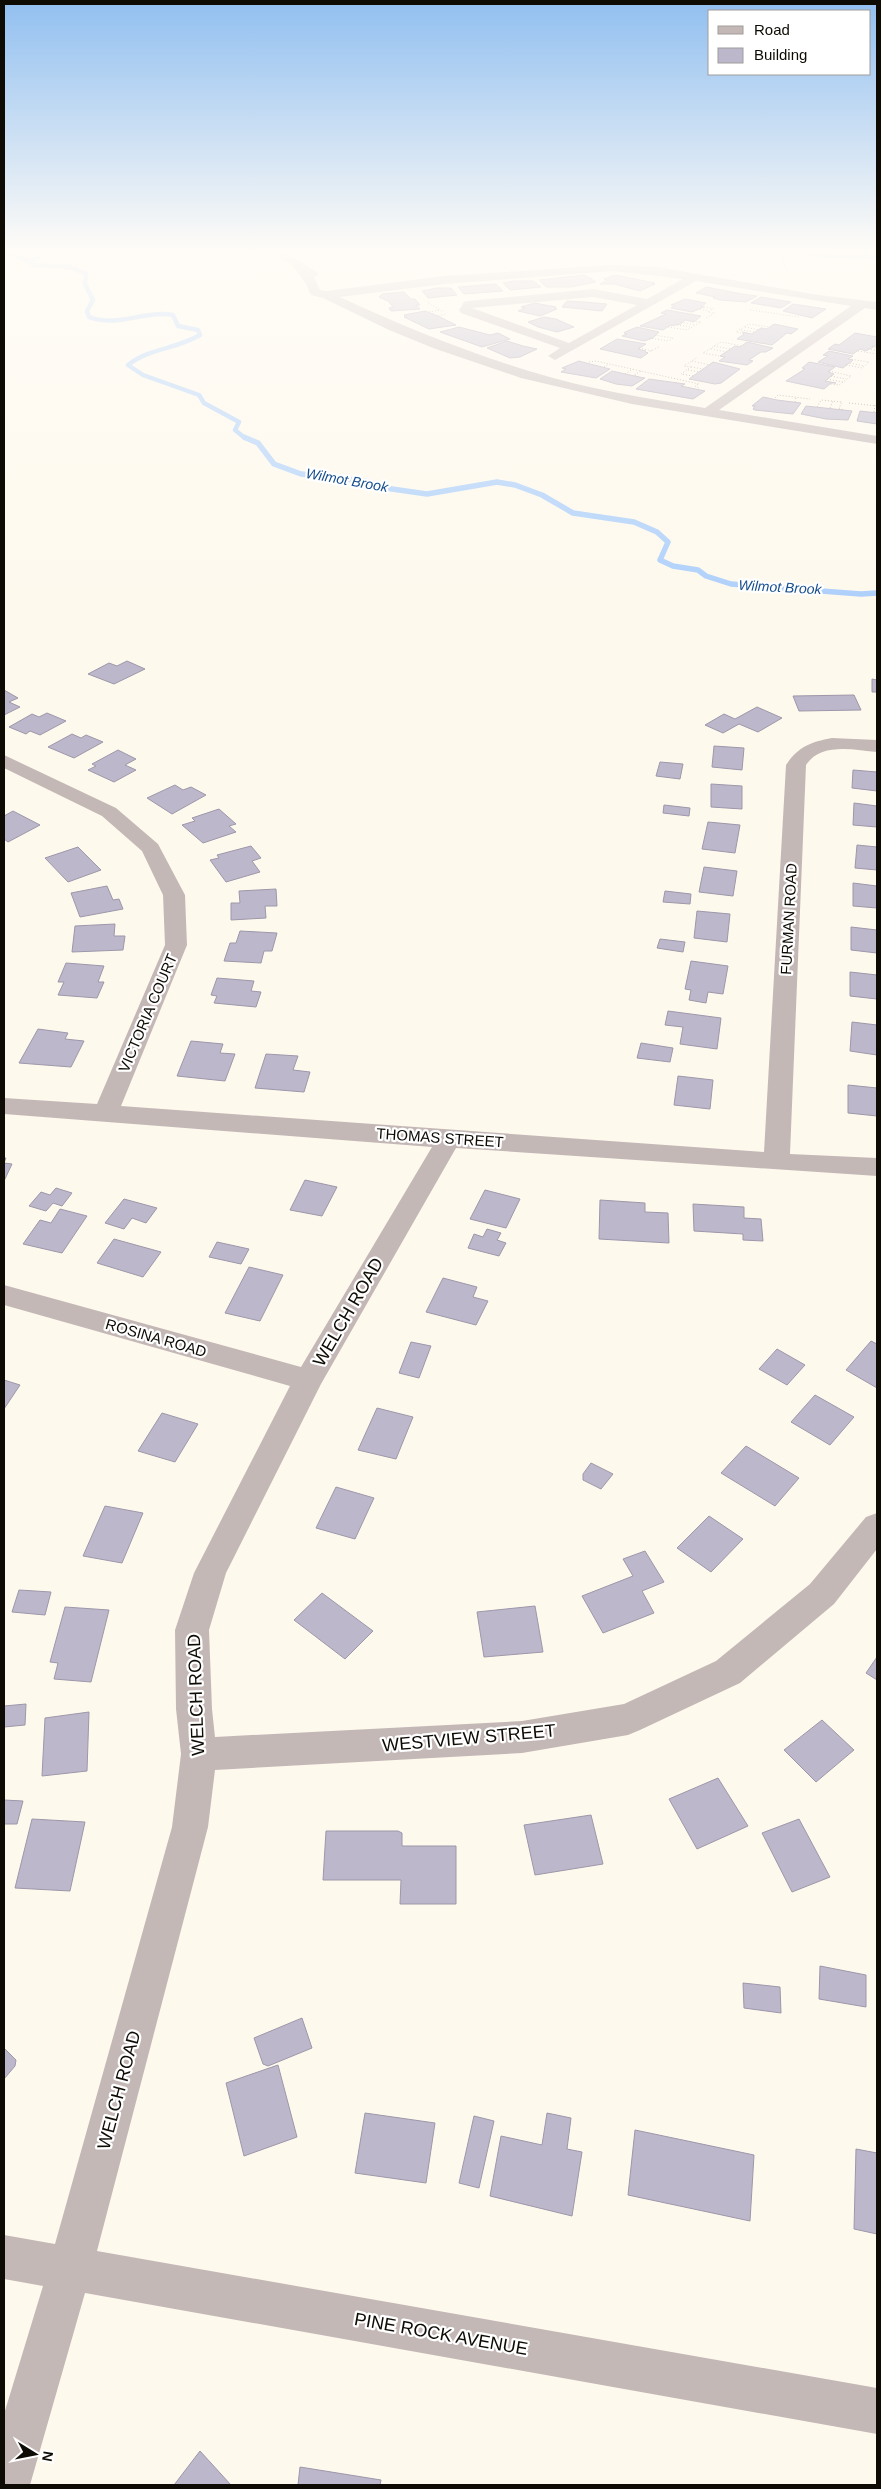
<svg xmlns="http://www.w3.org/2000/svg" width="881" height="2489" font-family="Helvetica,sans-serif">
<style>
.green{fill:#9ddeb6}
.lines{fill:none;stroke-linecap:round;stroke-linejoin:round}
.stream-far1{stroke:#aed0fb;stroke-width:4.5}
.stream{stroke:#aed0fb;stroke-width:5.5}
.building{fill:#bdb7cb;stroke:#9d97aa}
.path{stroke:#938f86;stroke-width:1;stroke-dasharray:1 2;stroke-linecap:butt}
.minor{fill:#c4b8b7;fill-rule:evenodd}
.labels{text-anchor:middle;stroke-width:4.5;stroke-linejoin:round;paint-order:stroke}
.far-water-label{font-size:14px;font-style:italic;fill:#164d8d;stroke:#fff}
.street-label{font-size:15px;fill:#0e0b05;stroke:#fff}
.near-street-label{font-size:18px;fill:#0e0b05;stroke:#fff}
</style>
<rect width="100%" height="100%" fill="#fef9ed"/>
<path class="green" d="M774,249H877V254L858,255Z"/>
<g class="lines">
<path class="stream-far1" d="M343,249H379
M670,249L699,252L711,249
M762,249L834,256L877,257
M4,252L26,260L36,259L42,253L54,249
M26,260L32,265L70,267L86,274L85,284L93,300L87,311L89,317C118,328 144,310 173,315L178,326L198,330L200,335C177,349 149,348 128,365L143,375L199,395L204,403L239,422L235,430L245,438"/>
<path class="stream" d="M244,437L258,443L274,464L301,474L364,481L392,489L427,494L497,482L515,485L542,495L573,513L634,522L657,532L668,542L660,560L673,566L698,570L706,576L731,584L861,594L877,593"/>
</g>
<path class="building" d="M585,275L596,282L571,287H546L539,280Z
M615,275L655,283L652,284H655L640,291L614,284H600L607,280L604,279Z
M514,281H533L541,287L510,290L503,283Z
M496,284L503,291L464,294L458,287Z
M706,287L742,294L757,296L746,302L720,300L713,298L715,297L696,293Z
M437,288H451L457,295L428,298L422,291Z
M404,292L411,299H415L420,305H416L420,309L391,311L389,308L393,307L388,301L379,297L382,294Z
M761,297L791,302L781,308L751,303Z
M685,299L706,303L701,307H704L692,312L671,308L675,305H671Z
M567,301L584,302L607,304L602,311L562,307Z
M535,303L556,307L554,308L557,309L540,316L518,311L525,308L521,307Z
M793,304L813,307L826,309L812,318L783,311Z
M667,310L701,316L694,322L685,320L681,324L669,326L663,330L640,326L666,314L661,313Z
M425,311L438,316L456,325L429,329L404,317H407L404,315Z
M544,317L556,319L574,327L557,332L538,327L528,322Z
M774,324L798,329L791,334L787,333L772,345L737,339L744,334L742,332L752,334L761,328L767,329Z
M459,327L490,335L498,333L510,339L482,347L440,332Z
M637,327L659,332L653,338L644,341L622,336L627,334L624,333L625,332Z
M855,333L877,337V345L866,351L860,349L853,354L828,349L835,344L839,345Z
M617,339L646,344L638,349L646,351L645,352L648,353L641,358L600,349Z
M507,341L523,346L537,349L520,357L510,358L487,348Z
M747,342L773,348L766,352H761L749,360L753,361L747,365L719,361L725,357L720,356L735,346L740,347Z
M829,351L853,356L848,359L853,360L843,368L818,362L828,356L823,355Z
M579,361L590,364L610,369L596,378L561,372L566,369L562,368Z
M713,362L740,369L721,383L715,384L689,379Z
M809,362L835,367L828,372L834,374L825,381L836,383H831L824,389L786,381L805,369L802,368Z
M612,371L639,377L645,378L632,386L616,384L600,379Z
M649,379L685,384L681,386L705,391L693,399L636,389Z
M763,397L777,400L801,403L793,414L755,410L753,409L755,406H752Z
M806,406L843,410L852,411L848,420L826,419L801,414Z
M860,411L877,413V424L857,421Z
M127,661L145,669L114,684L88,674L109,663L117,666Z
M872,679L877,680V692H872Z
M4,690L18,698L9,702L20,707L4,715Z
M854,695L861,710L799,711L793,696Z
M757,707L782,718L758,732L739,724L723,733L705,725L724,714L735,719Z
M47,713L66,721L40,735L30,731L26,734L9,727L32,714L39,717Z
M72,734L81,738L86,735L103,742L74,758L48,747Z
M714,746L744,748L742,770L712,767Z
M118,750L136,759L125,765L136,770L114,782L88,770L96,766L92,764Z
M660,762L683,764L680,779L656,776Z
M853,770L877,772V791L852,788Z
M711,784L742,786V809L711,807Z
M175,785L183,790L191,787L206,795L172,814L147,798Z
M854,803L877,806V827L853,825Z
M664,805L690,808L689,816L663,813Z
M219,809L236,824L229,826L236,832L203,843L182,825L195,821L192,818Z
M13,811L40,825L8,842L4,839V816Z
M708,822L740,825L735,853L702,849Z
M857,845L877,847V870L855,868Z
M251,846L261,858L252,861L260,872L226,882L210,860L219,858L217,855Z
M78,847L101,870L68,882L45,858Z
M704,867L737,871L733,896L699,892Z
M853,883L877,886V908L853,906Z
M107,886L113,900L119,899L123,909L80,917L71,893Z
M276,889L277,906H265L266,918L231,920V903H240L239,891Z
M665,891L691,894L690,904L663,902Z
M697,911L730,914L727,942L694,938Z
M115,924L114,936H125L123,950L72,952L75,926Z
M851,927L877,930V953L851,950Z
M240,931L277,933L272,951H264L261,963L224,961L230,943H236Z
M660,939L685,942L683,952L657,948Z
M691,961L728,966L723,994L708,992L706,1003L689,1000L691,990L685,989Z
M66,963L104,966L98,982H104L97,998L58,995L64,982H58Z
M850,972L877,975V999L850,996Z
M217,978L254,981L251,991L261,992L256,1007L214,1003L217,996L211,995Z
M668,1011L721,1018L717,1049L680,1044L683,1027L665,1025Z
M852,1022L877,1025V1055L850,1051Z
M38,1029L68,1033L65,1039L84,1041L71,1067L19,1063Z
M191,1041L223,1044L220,1053L235,1054L225,1081L177,1076Z
M641,1043L673,1048L670,1062L637,1058Z
M266,1054L298,1056L293,1070L310,1072L304,1092L255,1088Z
M678,1076L713,1080L710,1109L674,1105Z
M848,1085L877,1088V1116L848,1113Z
M4,1158H6L4,1163L12,1164L4,1181Z
M305,1180L337,1187L322,1216L290,1210Z
M56,1188L72,1193L62,1206L53,1203L46,1211L29,1206L41,1192L50,1195Z
M485,1190L520,1199L506,1228L470,1219Z
M124,1199L157,1208L146,1223L132,1218L124,1229L105,1223Z
M600,1200L645,1203V1212L668,1213L669,1243L599,1239Z
M693,1204L744,1207V1218L761,1219L763,1241L743,1240V1234L694,1231Z
M60,1209L87,1216L62,1253L23,1244L40,1220L51,1223Z
M487,1229L501,1233L497,1240L506,1243L499,1256L468,1248L474,1234L483,1237Z
M114,1239L161,1252L143,1277L97,1263Z
M217,1242L249,1249L241,1264L209,1257Z
M249,1267L283,1275L260,1321L225,1313Z
M443,1278L477,1287L473,1297L488,1301L476,1325L426,1312Z
M871,1341L877,1344V1388L846,1370Z
M411,1342L431,1346L419,1378L399,1373Z
M777,1349L805,1365L787,1385L759,1369Z
M4,1380L20,1385L4,1409Z
M815,1395L854,1417L830,1445L791,1422Z
M377,1408L413,1417L396,1459L358,1450Z
M162,1413L198,1424L175,1462L138,1451Z
M746,1446L799,1478L775,1506L721,1473Z
M591,1463L613,1474L601,1489L583,1480V1474Z
M336,1487L374,1498L355,1539L316,1528Z
M105,1506L143,1513L122,1563L83,1556Z
M709,1516L743,1539L711,1572L677,1548Z
M645,1551L664,1582L642,1591L654,1613L603,1633L582,1596L633,1576L623,1559Z
M19,1590L51,1592L45,1615L12,1612Z
M322,1593L373,1631L345,1659L294,1620Z
M535,1606L543,1652L484,1657L477,1612Z
M65,1607L109,1610L91,1682L54,1679L58,1663L50,1662Z
M877,1657V1680L866,1673Z
M26,1704L25,1725L4,1727V1706Z
M89,1712L87,1771L42,1776L45,1718Z
M822,1720L854,1750L816,1782L784,1750Z
M718,1778L748,1826L697,1849L669,1799Z
M4,1800L23,1801L17,1824H4Z
M591,1815L603,1864L535,1875L524,1825Z
M32,1819L85,1822L70,1891L15,1888Z
M799,1819L830,1877L792,1892L762,1833Z
M326,1831H398L402,1833V1846H456V1904H400L401,1880H323Z
M820,1966L866,1975V2007L819,1999Z
M743,1983L780,1987L781,2013L744,2008Z
M302,2018L312,2048L268,2066L263,2064L254,2038Z
M4,2048L16,2060L15,2066L4,2079Z
M278,2065L297,2137L244,2156L226,2083Z
M365,2113L435,2123L426,2183L355,2173Z
M547,2113L571,2118L567,2149L582,2152L572,2216L490,2196L501,2136L542,2145Z
M474,2116L494,2121L479,2188L459,2183Z
M635,2130L754,2155L750,2221L628,2195Z
M856,2149L877,2153V2234L854,2229Z
M200,2451L231,2485H174Z
M300,2467L381,2480L380,2485H298Z"/>
<g class="lines">
<path class="path" d="M777,249L788,273
M428,303L444,312
M701,306L713,309
M697,309L709,311
M750,310L800,317
M429,312L440,310
M438,316L446,314
M706,318L715,313L708,312L714,308
M681,322L695,325
M677,325L691,327
M668,327L687,330L701,322L693,321
M745,327L759,330
M741,330L755,332
M744,334L736,332L749,324L769,327
M649,338L669,341L673,338L654,335
M714,346L730,349
M872,346L877,348
M639,348L653,351
M711,349L727,352
M868,349L877,350
M858,351L877,354
M647,353L659,347
M725,357L703,353L721,342L742,346
M692,361L710,365
M589,362L596,361L699,384L695,386L699,388
M850,363L864,366
M846,365L862,368L869,362L850,359
M604,367L609,364
M691,367L703,369
M688,370L700,372
M829,371L851,376L839,385L830,384
M625,374L633,369
M693,376L681,374L691,367L684,366L698,357
M831,376L846,379
M639,377L634,375L641,371
M827,379L843,382
M775,398L778,395L810,399
M795,402L796,397
M849,403L877,406
M817,407L821,400L842,402L839,408L843,410
M830,408L833,401
M874,412L875,405"/>
<path class="minor" d="M266,249H280L317,272L319,274L314,277L320,290L327,291L444,276L613,265L657,267L819,295L877,302V310L865,308L719,410L877,436V444L632,404L521,378L433,348L389,330L323,298L311,295L306,284L293,266ZM613,271L683,279L647,299L593,289L468,301L464,302L459,310L461,313L560,348L548,356L555,360L696,281L851,306L705,408C646,398 586,389 529,371C464,351 402,326 340,297L444,284ZM593,297L637,305L569,343L472,308Z
M832,738L877,740V752C854,750 821,742 806,765L790,1154L877,1158V1176L456,1148L321,1384L226,1573L209,1630L212,1709L215,1737L522,1721L624,1704L716,1661L810,1584L866,1517L877,1513V1549L834,1604L740,1683L640,1730L628,1735L522,1753L215,1770L208,1827L97,2251L877,2388V2434L85,2293L30,2485H4V2414L43,2286L4,2279V2235L55,2244L172,1827L181,1754L176,1709L175,1630L194,1573L290,1386L4,1305V1285L301,1367L432,1147L4,1114V1098L97,1104L165,945L163,895L142,851L102,816L4,768V755L116,808L158,844L185,895L187,945L121,1106L764,1152L786,765C798,747 810,742 832,738Z"/>
</g>
<linearGradient id="sky" x2="0" y2="1"><stop stop-color="#91bff0"/><stop offset="0.42" stop-color="#fffcf7"/><stop offset="1" stop-color="#fffcf7" stop-opacity="0"/></linearGradient>
<rect width="881" height="597" fill="url(#sky)"/>
<g class="labels">
<g class="far-water-label">
<text transform="translate(347 480) rotate(10)" y="5">Wilmot Brook</text>
<text transform="translate(780 587) rotate(3)" y="5">Wilmot Brook</text>
</g>
<g class="street-label">
<text transform="translate(789 919) rotate(-87)" y="5">FURMAN ROAD</text>
<text transform="translate(148 1013) rotate(-67)" y="5">VICTORIA COURT</text>
<text transform="translate(440 1138) rotate(4)" y="5">THOMAS STREET</text>
<text transform="translate(156 1338) rotate(16)" y="5">ROSINA ROAD</text>
</g>
<g class="near-street-label">
<text transform="translate(348 1312) rotate(-60)" y="6">WELCH ROAD</text>
<text transform="translate(196 1695) rotate(-92)" y="6">WELCH ROAD</text>
<text transform="translate(469 1738) rotate(-5)" y="6">WESTVIEW STREET</text>
<text transform="translate(119 2090) rotate(-75)" y="6">WELCH ROAD</text>
<text transform="translate(441 2334) rotate(10)" y="6">PINE ROCK AVENUE</text>
</g>
</g>
<rect width="881" height="2489" fill="none" stroke="#0e0b05" stroke-width="10"/>
<rect x="708" y="10" width="162" height="65" fill="#ffffff" stroke="#9f9d9b"/>
<rect x="718" y="26" width="25" height="8" fill="#c4b8b7" stroke="#9f9d9b"/>
<text x="754" y="35" font-size="15" fill="#0e0b05">Road</text>
<rect x="718" y="48" width="25" height="15" fill="#bdb7cb" stroke="#9f9d9b"/>
<text x="754" y="60" font-size="15" fill="#0e0b05">Building</text>
<g transform="translate(35 2454) rotate(100)" stroke="#ffffff" stroke-width="4" paint-order="stroke">
<path d="M0-4L9 19L0 12L-9 19Z" fill="#0e0b05"/>
<text y="-8" font-size="14" font-weight="bold" text-anchor="middle" fill="#0e0b05">N</text>
</g>
</svg>
